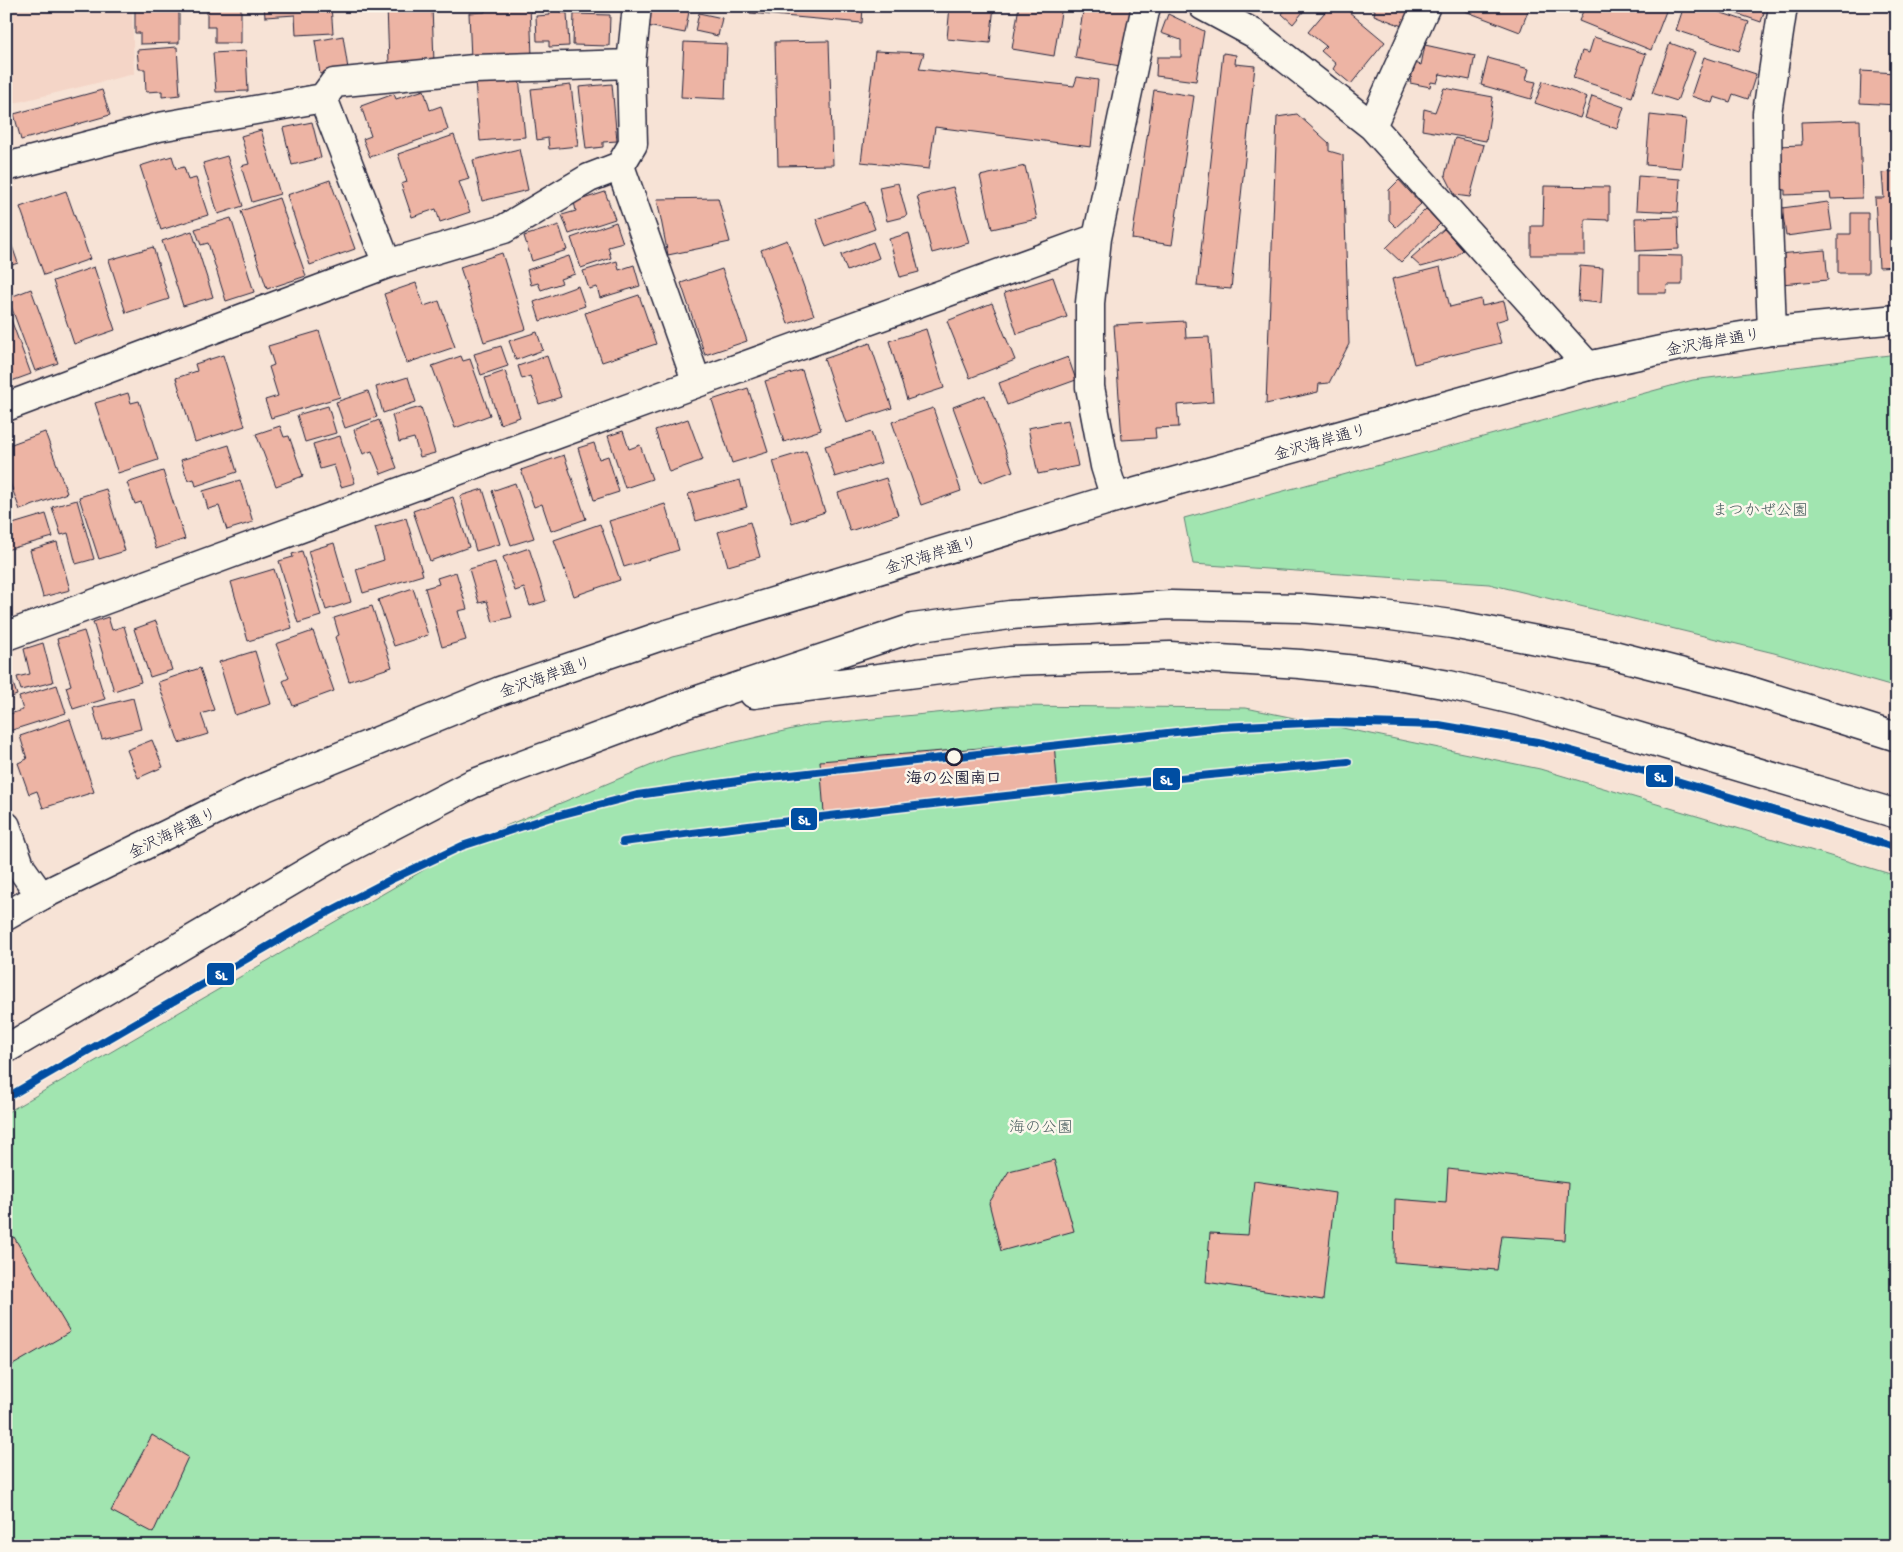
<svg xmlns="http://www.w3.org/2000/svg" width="1903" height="1552" font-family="'Gochi Hand','Klee One',sans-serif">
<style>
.built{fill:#f4d5c7}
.green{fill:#a1e5b0;stroke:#628476}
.building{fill:#edb4a4;stroke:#22223b}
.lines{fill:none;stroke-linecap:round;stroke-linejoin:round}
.minor-casing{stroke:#22223b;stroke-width:31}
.tertiary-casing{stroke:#22223b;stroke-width:31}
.minor{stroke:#fbf7ec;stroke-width:28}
.tertiary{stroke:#fbf7ec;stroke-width:28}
.rail-1-casing{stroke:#fbf7ec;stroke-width:11}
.rail-1{stroke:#004ea2;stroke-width:8}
.stop-dot{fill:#fbf7ec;stroke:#22223b;stroke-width:2.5}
.labels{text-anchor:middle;stroke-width:5;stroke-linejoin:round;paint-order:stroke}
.street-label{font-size:16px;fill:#22223b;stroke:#fbf7ec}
.park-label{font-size:16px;fill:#485c5e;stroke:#fbf7ec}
.stop-label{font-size:16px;font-weight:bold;fill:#22223b;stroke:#fbf7ec}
.line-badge{stroke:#fbf7ec;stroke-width:2}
.badge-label{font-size:14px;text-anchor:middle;font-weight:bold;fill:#fff}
</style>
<rect width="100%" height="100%" fill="#f7e3d6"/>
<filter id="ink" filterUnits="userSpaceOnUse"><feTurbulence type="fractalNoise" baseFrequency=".02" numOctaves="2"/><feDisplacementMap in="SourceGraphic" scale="10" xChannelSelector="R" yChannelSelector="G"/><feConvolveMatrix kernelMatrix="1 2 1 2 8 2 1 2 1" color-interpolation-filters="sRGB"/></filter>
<g filter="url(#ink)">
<path class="built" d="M6,6H132L134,74L6,105Z"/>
<path class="green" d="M1897,354V688L1774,653L1489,584L1193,564L1184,518L1693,380Z
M1009,706L1246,708L1540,769L1897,876V1546H6V1113L484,835L671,757L810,725Z"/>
<path class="building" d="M6,6H9L8,69H6Z
M135,6H179V43L140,44V33H135Z
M207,6H241V43H215V27H207Z
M264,6H331L333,33L296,35L295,15L265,17Z
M387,6H432L434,63L389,64Z
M485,6H530L532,56L471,59L469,13L485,12Z
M549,6H562V13H567L569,46L549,47V41H537L536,16L550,15Z
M570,6H624L623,11L570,8Z
M651,6H690L685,33L647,26Z
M751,6H863L862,23L750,13Z
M950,6H994L990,43L947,39Z
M1019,6H1062L1054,56L1012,49Z
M1084,6H1131L1120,66L1075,58Z
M1279,6H1308L1293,24L1282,14L1284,11Z
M1330,6H1342L1385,42L1351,84L1333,69L1336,64L1321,51L1326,46L1308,32Z
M1366,6H1410L1402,26L1374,15L1375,10Z
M1452,6H1530L1520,32Z
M1585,6H1668L1651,50L1579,21Z
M1684,6H1701L1749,22L1739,51L1676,30Z
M1715,6H1766L1761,22Z
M699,13L722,18L718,36L695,31Z
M574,14L610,15L609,46L573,45Z
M1168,14L1204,31L1196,81L1156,76L1157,57H1181V40L1161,33Z
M343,36L348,69L320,74L315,41Z
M1594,37L1646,54L1632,97L1573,78L1582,51L1589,53Z
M829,41L833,165L778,166L775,42Z
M684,42L727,44L725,99L681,97Z
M1670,43L1695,52L1677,101L1652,93Z
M1425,45L1475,56L1470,80L1440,74L1437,83L1431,82L1430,87L1410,83L1415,63L1421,65Z
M177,47L180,95L162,97V91L146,92L145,69H139L137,50Z
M246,51L248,91L216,92L213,53Z
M875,51L924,53L919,69L1074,86L1077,77L1098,80L1091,147L935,127L929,169L861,162Z
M1223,53L1236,55L1235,64L1255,66L1231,289L1197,286Z
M1704,57L1756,74L1748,99L1733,94L1730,102L1714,97L1712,103L1691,96Z
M1488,58L1529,69L1526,80L1536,82L1531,99L1481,85Z
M1861,71L1897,73V105L1860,103Z
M519,77L525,137L480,141L475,81Z
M1543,81L1587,97L1580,118L1535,103Z
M612,84L617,141L603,142V147L586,149L579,87Z
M571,85L578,146L549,149L548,138L537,140L531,89Z
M1444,88L1493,97L1486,141L1422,130L1424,109L1435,112Z
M102,90L110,115L21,140L14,114Z
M424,90L430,110L441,106L448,130L370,157L363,139L371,136L361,106L394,94L396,99Z
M1154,90L1194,96L1172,245L1132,239Z
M1592,96L1624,107L1617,129L1585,118Z
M1297,114L1329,143V151L1343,155L1349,344L1329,383L1319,384L1318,392L1266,404L1277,117Z
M1650,115L1686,119L1681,168L1646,165Z
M1860,120L1862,198L1831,199L1830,193L1785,195V190H1777L1776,146L1802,145L1801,122Z
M312,122L321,158L292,165L283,128Z
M261,130L280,194L252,202L241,166L249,164L241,136Z
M454,135L469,179L459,182L470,212L440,222L436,209L412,217L401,184L407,182L398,154Z
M1455,138L1484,145L1470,197L1455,195L1445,175Z
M519,149L528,190L482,201L473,160Z
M172,156L176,169L184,167L188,180L196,178L208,215L161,230L140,166Z
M227,156L243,206L218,214L203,163Z
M1025,166L1037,219L992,229L980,176Z
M1897,171V266L1879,267L1875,198H1884L1882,173Z
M1638,176L1680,179L1678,212L1636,210Z
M330,180L355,249L310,265L287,195Z
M1399,180L1421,204L1396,227L1389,220V190Z
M898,183L907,216L887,221L879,187Z
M1544,186L1609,187V220L1585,219V255H1531V226H1543Z
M953,187L969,243L932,253L917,196Z
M66,191L90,259L44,275L20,207Z
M605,192L615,219L569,234L562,215L576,211L574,202Z
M279,198L306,276L267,289L241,211Z
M718,198L730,242L668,255L657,199Z
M865,202L875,229L826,247L816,219Z
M1828,202L1832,230L1786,236L1782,208Z
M1426,209L1440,224L1401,262L1386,248Z
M1851,213H1868V273H1838V234H1851Z
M1678,217L1679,249L1636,251L1635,218Z
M231,218L254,292L226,301L208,243L201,245L195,229Z
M616,222L623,243L608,247L611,258L581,268L571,238Z
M559,225L567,250L532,261L524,236Z
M6,229L18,263L6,267Z
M1444,229L1463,250L1454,258L1421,267L1411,258Z
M192,231L213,297L183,306L162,241Z
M909,233L919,272L900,277L889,239Z
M787,240L814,315L788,324L761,250Z
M873,242L879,258L847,271L841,255Z
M153,247L169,299L126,313L109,260Z
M1825,250L1828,280L1781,284L1778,254Z
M502,253L526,329L484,342L460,267Z
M1639,255L1682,256V285H1667L1666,293H1639Z
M569,256L575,274L560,279L562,283L541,290L538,283L531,285L527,270Z
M617,261L619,270L634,265L640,286L600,298L597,287L589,289L583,271Z
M1580,266L1603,268L1601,303L1578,301Z
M94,267L115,330L74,344L53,281Z
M1440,267L1450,307L1481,299L1482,306L1504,301L1508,318L1495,322L1501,343L1414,364L1392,279Z
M722,269L747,341L705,355L681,283Z
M1053,277L1067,317L1017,334L1004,293Z
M416,283L424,306L439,301L455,347L407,363L384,294Z
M578,286L585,306L540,321L534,302Z
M31,289L58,363L35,371L8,298Z
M639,295L656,344L602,362L585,313Z
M992,303L1015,360L970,378L947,321Z
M6,306L31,374L9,382L6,375Z
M1185,321L1186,338L1209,337L1213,402L1177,405L1179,427L1155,428L1156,438L1122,440L1114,325Z
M926,329L944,388L907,400L889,341Z
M319,331L340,397L271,418L265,400L278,396L269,367L274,365L268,346Z
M537,332L543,350L516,360L509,341Z
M870,343L892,408L846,423L824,359Z
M501,346L508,366L481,375L474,354Z
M223,355L245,426L195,442L176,378L197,371L195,364Z
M461,356L463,361L470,359L490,415L455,428L432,366Z
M547,356L561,397L539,404L530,376L522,379L518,366Z
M1068,357L1076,380L1007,405L999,383Z
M802,370L821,430L784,442L765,381Z
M505,371L520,417L500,424L485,378Z
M408,377L416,402L383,413L376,387Z
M748,388L768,452L732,463L712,400Z
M368,391L377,417L345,428L336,402Z
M128,393L131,403L139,401L158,460L118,473L95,403Z
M985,395L1013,471L981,483L953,407Z
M328,406L336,433L305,442L297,415Z
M421,407L435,453L420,457L414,438L399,442L392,415Z
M933,408L961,491L921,505L892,422Z
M688,419L703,460L669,472L655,430Z
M379,420L397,468L381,474L372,451L363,454L354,430Z
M1068,420L1078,466L1038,474L1028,428Z
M280,426L284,437L289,436L303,476L276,486L256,434Z
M623,431L629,449L640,445L652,479L625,488L608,436Z
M45,432L67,493L20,510L6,472V446Z
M871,432L881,463L835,477L825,446Z
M340,436L355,483L341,487L334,465L320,469L313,444Z
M594,443L599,459L608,456L619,492L594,500L578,448Z
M229,445L237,472L196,486L194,479L188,481L181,460Z
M806,451L825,512L792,523L773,461Z
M564,455L586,519L551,531L542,504L534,507L521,470Z
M163,471L185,539L156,549L141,502L135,504L127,483Z
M886,478L898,515L850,531L838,493Z
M240,480L253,522L227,530L219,506L208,509L203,491Z
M740,480L747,507L696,521L688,494Z
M515,483L534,538L511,545L492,491Z
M106,489L125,551L99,559L79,497Z
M483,489L500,544L476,551L460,496Z
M453,497L469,547L430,561L413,511Z
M77,500L94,559L76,564L68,533L61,535L52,507Z
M665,504L679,550L624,567L609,521Z
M46,514L53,537L6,550V526Z
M406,518L423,575L363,593L356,569L384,560L375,527Z
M750,522L760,557L728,566L718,532Z
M600,524L620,580L574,596L554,540Z
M57,542L70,590L43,597L30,550Z
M334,543L351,602L326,610L308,551Z
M529,548L546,601L530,606L524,588L515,591L503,557Z
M302,551L321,616L298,623L279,561L293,557L292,554Z
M495,562L512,617L493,622L487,601L479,603L469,569Z
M274,569L292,628L248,641L231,582Z
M456,572L467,609L458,611L466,640L442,647L425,588L439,584L437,578Z
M413,588L428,635L394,646L378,600Z
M372,606L392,667L349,681L335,637L339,635L334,618Z
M108,617L112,630L124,626L141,682L114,691L93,622Z
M156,621L172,670L150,677L134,629Z
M84,631L105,699L73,709L66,687L71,685L57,639Z
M313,631L334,691L293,706L283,681L289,678L276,644Z
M43,643L53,682L21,690L17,677L30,674L24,649Z
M255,651L271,704L235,715L219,662Z
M6,662L17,695L6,699Z
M200,668L214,710L201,714L208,734L179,743L158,682Z
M57,685L66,713L9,731L6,715L23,710L19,697Z
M133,698L141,729L102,739L93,708Z
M70,719L94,792L43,808L37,791L29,794L18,763L27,759L20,736Z
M152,740L163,767L138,778L127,750Z
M1054,742L1058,794L824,813L820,761Z
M1054,1160L1074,1231L1001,1251L989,1203L1009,1171Z
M1448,1169L1568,1183L1565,1240L1502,1236L1497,1270L1394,1262L1395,1199L1446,1203Z
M1254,1181L1335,1193L1323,1300L1206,1282L1210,1233L1248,1235Z
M14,1237L70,1332L6,1369V1242Z
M152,1435L188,1457L153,1533L111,1511Z"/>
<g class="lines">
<g class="minor-casing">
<path id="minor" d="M1203,6L1255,34L1372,126L1588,366
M323,98L387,264
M1372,126L1426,6
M620,166L697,383
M6,167L159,127L323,98L334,83L474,69L631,64
M1772,331L1768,221L1767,113L1783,6
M6,407L387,264L504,229L589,178L620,166L633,144L631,64L637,6
M1115,498L1105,466L1090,387V303L1097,238L1146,6
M6,636L697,383L1097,238
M6,826L21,868L41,896"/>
</g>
<g class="tertiary-casing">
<path id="tertiary" d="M754,694L1010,661L1170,656L1300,664L1374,672L1449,685L1526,703L1897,814
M6,916L41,896L253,792L500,691L658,637L1115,498L1588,366L1675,347L1772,331L1897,319
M6,1049L341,852L472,784L689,703L913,628L1010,615L1171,605L1300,608L1376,614L1452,624L1610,654L1738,687L1897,737"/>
</g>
<use href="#minor" class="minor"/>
<use href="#tertiary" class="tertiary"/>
<g class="rail-1-casing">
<path id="rail-1" d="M623,842C864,810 1106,784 1348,762
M6,1098L317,918L390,880L462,846L548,818L637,795L753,779L1221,727L1329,722L1439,725L1543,743L1644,771L1897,848"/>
</g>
<use href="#rail-1" class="rail-1"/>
</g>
</g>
<circle class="stop-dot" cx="954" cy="757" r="8"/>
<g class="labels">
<g class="street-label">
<text transform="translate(1713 341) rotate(-10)" y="6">金沢海岸通り</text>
<text transform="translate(1320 441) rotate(-16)" y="6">金沢海岸通り</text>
<text transform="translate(931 554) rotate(-17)" y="6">金沢海岸通り</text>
<text transform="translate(545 676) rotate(-19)" y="6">金沢海岸通り</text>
<text transform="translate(172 832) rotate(-26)" y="6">金沢海岸通り</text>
</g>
<g class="park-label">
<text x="1760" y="515">まつかぜ公園</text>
<text x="1041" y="1132">海の公園</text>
</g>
<g class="stop-label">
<text x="954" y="783">海の公園南口</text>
</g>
</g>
<g class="line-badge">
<rect x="1645" y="764" width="29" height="24" rx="5" fill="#004ea2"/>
<rect x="1152" y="767" width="29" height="24" rx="5" fill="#004ea2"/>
<rect x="790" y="807" width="28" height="24" rx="5" fill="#004ea2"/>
<rect x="206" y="962" width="29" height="24" rx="5" fill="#004ea2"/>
</g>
<g class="badge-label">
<text x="1660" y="781">SL</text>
<text x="1166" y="784">SL</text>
<text x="804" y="824">SL</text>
<text x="221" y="979">SL</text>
</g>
<rect width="1903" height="1552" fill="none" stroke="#fbf7ec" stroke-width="25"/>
<rect x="12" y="12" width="1878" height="1527" fill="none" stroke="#22223b" stroke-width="2" filter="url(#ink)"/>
</svg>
